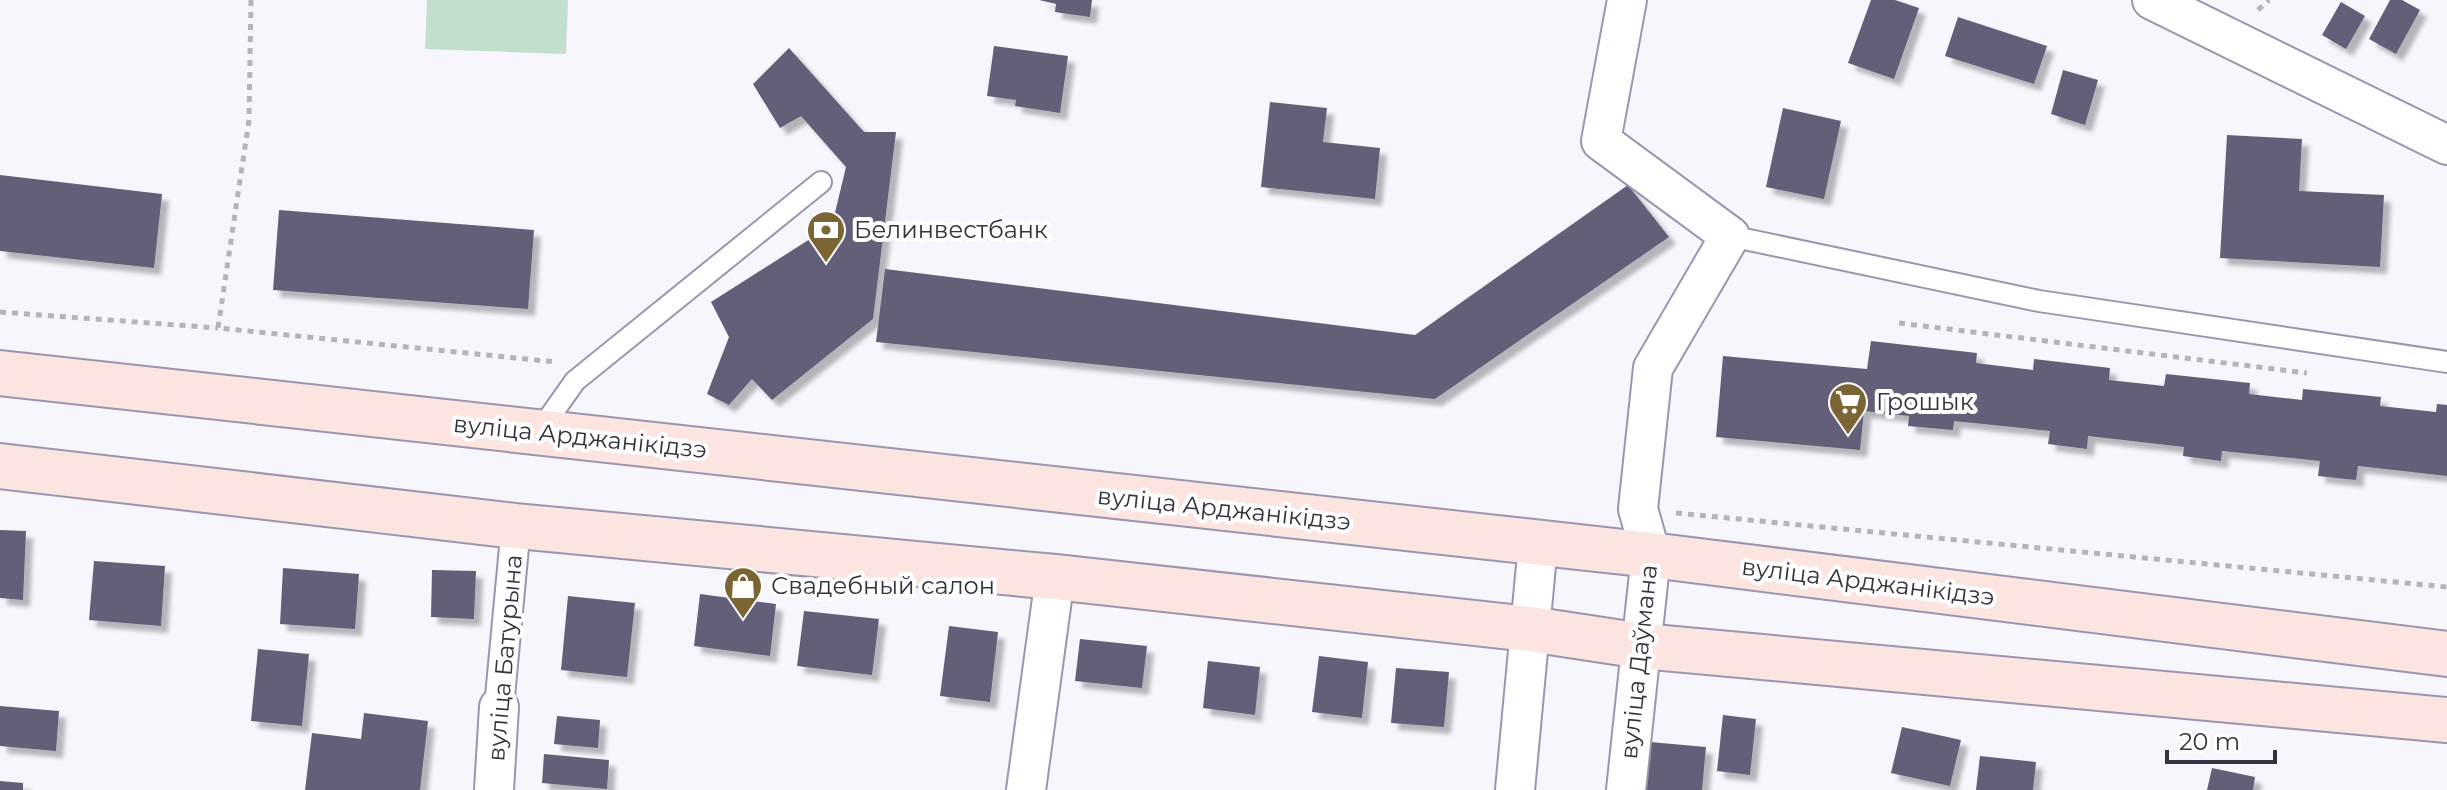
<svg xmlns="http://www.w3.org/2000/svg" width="2447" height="790" font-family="Montserrat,sans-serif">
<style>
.green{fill:#c2dfcd}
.building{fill:#645f78;filter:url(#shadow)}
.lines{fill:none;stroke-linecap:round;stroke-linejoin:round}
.service-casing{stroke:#9a96b0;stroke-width:24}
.pedestrian-casing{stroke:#9a96b0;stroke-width:32}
.minor-casing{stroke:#9a96b0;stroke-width:42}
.secondary-casing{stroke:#9a96b0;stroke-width:48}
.path{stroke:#b5b4bc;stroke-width:5;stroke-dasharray:6 6;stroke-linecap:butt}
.service{stroke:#fff;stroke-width:20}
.pedestrian{stroke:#fff;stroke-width:28}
.minor{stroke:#fff;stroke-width:38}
.secondary{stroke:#fce4e1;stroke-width:44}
.labels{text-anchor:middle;stroke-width:8;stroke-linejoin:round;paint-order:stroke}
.poi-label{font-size:24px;fill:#34323e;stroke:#fff;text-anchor:start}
.street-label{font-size:24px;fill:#34323e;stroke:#fff}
</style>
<defs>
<filter id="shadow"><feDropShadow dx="7" dy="7" stdDeviation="2" flood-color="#0004"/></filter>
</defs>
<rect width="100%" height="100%" fill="#f7f6fc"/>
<path class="green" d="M427,0H568L566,54L425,49Z"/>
<path class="building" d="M1039,0H1092L1090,17L1055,12L1056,4Z
M1871,0H1895L1919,8L1894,79L1848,63Z
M2390,0H2402L2420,10L2396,54L2369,39Z
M2341,2L2365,16L2346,49L2322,35Z
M1958,17L2047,46L2034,84L1945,56Z
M994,46L1068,56L1060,113L1015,106L1016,100L987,96Z
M789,48L864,132H896L873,319L772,400L752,379L729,405L707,394L729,337L711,302L832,225L846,167L801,116L780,128L753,84Z
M2063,70L2098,80L2085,125L2051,114Z
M1270,102L1327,108L1323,142L1380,148L1375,199L1261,187Z
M1783,108L1841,121L1824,199L1766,187Z
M2227,135L2302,139L2299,191L2384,195L2380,267L2220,258Z
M0,175L162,194L154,268L0,251Z
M1628,185L1669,237L1435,399L876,342L885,269L1415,335Z
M279,210L534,230L528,309L273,290Z
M1871,341L1977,353L1976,363L2033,370L2034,359L2110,368L2109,380L2164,386L2166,374L2250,383L2249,394L2302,400L2303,389L2381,397L2380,406L2436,412L2437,404L2447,405V476L2358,466L2356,480L2318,476L2320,461L2222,451L2221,461L2183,456L2184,447L2088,436L2087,449L2048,444L2050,431L1954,421L1953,430L1908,426L1909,416L1864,411L1860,450L1716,437L1723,356L1867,369Z
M0,530L26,531L23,600L0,598Z
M94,561L165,566L161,626L89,620Z
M283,568L359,574L355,629L280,624Z
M432,570L476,571L474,619L431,617Z
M700,594L776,604L770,656L694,646Z
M568,596L635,603L627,677L561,670Z
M804,611L879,619L872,675L797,666Z
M949,626L998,632L990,702L940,696Z
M1080,639L1147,646L1142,688L1075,681Z
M258,649L309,654L302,726L251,721Z
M1319,656L1368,662L1362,718L1312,712Z
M1208,661L1260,667L1255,715L1203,708Z
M1396,668L1449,672L1444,727L1391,723Z
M0,706L59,711L56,751L0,746Z
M364,713L428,721L420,790H305L312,733L361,739Z
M1723,715L1756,719L1750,775L1717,771Z
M557,716L600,720L598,748L554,744Z
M1902,727L1961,740L1950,786L1891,773Z
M1650,742L1706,747L1702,790H1646Z
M544,754L609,760L607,789L542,783Z
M1980,756L2036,762L2033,790H1976Z
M2212,768L2255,777L2253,790H2207Z
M0,781L23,783V790H0Z"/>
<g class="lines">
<g class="service-casing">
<path id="service" d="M1730,236L2039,301L2447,362
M539,432L575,381L821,182"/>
</g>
<g class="pedestrian-casing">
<path id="pedestrian" d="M499,707L516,526"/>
</g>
<g class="minor-casing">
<path id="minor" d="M2152,0L2447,145
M494,790L499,707
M1026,790L1055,577
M1515,790L1538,544
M1626,790L1651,555L1638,509L1653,368L1730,236L1601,141L1627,0"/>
</g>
<g class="secondary-casing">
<path id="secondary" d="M0,373L1651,555L2447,654
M0,466L516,526L1055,577L1530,629L1642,646L2447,720"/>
</g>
<path class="path" d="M251,0L249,120L218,328L556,362
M2258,10L2269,0
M0,312L218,328
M1899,323L2307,373
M1676,513L2447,587"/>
<use href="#service" class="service"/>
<use href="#pedestrian" class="pedestrian"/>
<use href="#minor" class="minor"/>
<use href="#secondary" class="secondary"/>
</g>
<defs>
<g id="bank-pin" transform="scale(2)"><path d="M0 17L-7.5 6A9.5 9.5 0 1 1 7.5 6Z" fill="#7c6535" stroke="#fff"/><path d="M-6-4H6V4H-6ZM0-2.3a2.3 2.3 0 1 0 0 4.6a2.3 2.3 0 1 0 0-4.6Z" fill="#fff"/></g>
<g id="supermarket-pin" transform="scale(2)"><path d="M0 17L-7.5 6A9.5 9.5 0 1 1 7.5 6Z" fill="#7c6535" stroke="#fff"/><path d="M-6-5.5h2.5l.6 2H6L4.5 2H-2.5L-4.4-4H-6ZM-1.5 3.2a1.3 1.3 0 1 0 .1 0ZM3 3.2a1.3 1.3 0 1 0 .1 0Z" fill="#fff"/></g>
<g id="shop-pin" transform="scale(2)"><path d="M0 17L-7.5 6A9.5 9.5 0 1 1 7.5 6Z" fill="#7c6535" stroke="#fff"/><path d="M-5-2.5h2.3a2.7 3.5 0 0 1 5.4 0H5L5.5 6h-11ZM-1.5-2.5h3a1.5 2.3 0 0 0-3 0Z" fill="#fff"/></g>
</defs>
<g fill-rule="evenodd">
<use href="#bank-pin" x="826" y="230"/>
<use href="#supermarket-pin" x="1848" y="402"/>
<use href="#shop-pin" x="743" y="586"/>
</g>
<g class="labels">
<g class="poi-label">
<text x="854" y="238">Белинвестбанк</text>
<text x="1876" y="410">Грошык</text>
<text x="771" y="594">Свадебный салон</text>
</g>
<g class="street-label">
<text transform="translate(580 437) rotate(6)" y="8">вуліца Арджанікідзэ</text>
<text transform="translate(1224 509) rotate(6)" y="8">вуліца Арджанікідзэ</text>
<text transform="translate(1868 582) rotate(7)" y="8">вуліца Арджанікідзэ</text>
<text transform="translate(505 658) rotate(-85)" y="8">вуліца Батурына</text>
<text transform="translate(1639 662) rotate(-84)" y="8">вуліца Даўмана</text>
</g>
</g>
<path d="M2167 750v12h108v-12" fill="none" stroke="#34323e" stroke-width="4"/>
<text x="2179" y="750" font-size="24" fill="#34323e" stroke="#ffffff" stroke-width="6" paint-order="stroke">20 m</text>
</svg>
